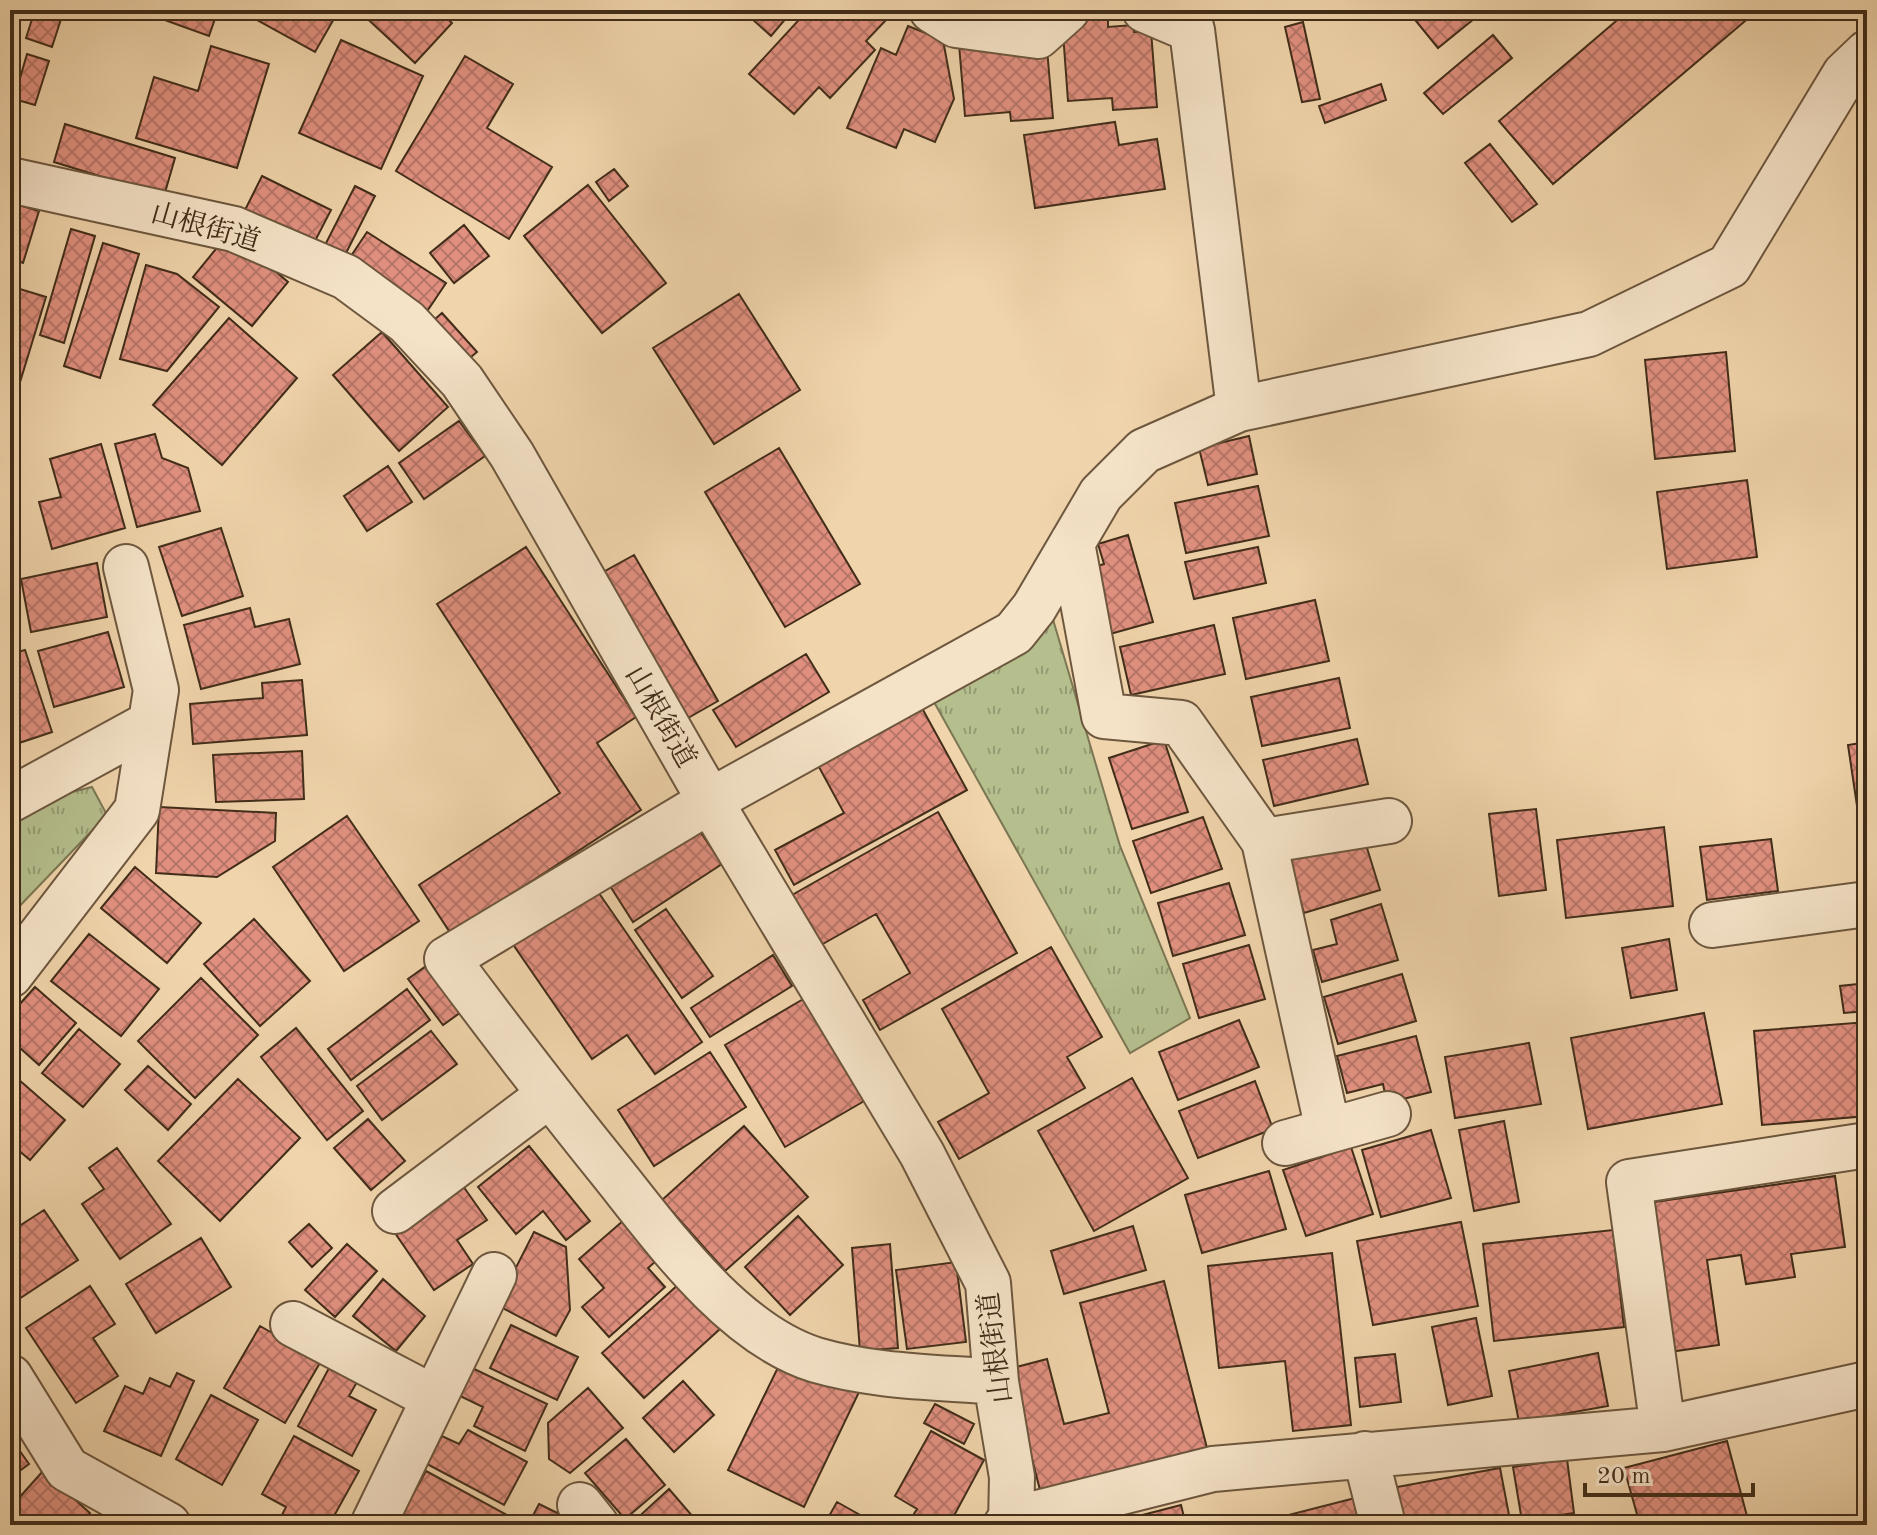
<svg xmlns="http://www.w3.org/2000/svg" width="1877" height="1535" font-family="'Old Standard TT','Noto Serif JP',serif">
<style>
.park{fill:url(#park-tufts);stroke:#7b7653;stroke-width:2}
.building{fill:url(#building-cross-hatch);stroke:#412d19;stroke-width:2}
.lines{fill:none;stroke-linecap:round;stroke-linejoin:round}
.minor-casing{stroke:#6d573e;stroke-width:48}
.minor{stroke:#f5e3c8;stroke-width:44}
.labels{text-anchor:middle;stroke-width:8;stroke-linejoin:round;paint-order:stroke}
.street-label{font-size:28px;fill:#412d19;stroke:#f5e3c8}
</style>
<defs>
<pattern id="park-tufts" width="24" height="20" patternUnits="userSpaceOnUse" patternTransform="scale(2)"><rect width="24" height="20" fill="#b5be8d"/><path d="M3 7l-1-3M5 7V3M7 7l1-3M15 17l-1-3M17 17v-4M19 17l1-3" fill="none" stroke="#959b72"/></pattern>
<pattern id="building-cross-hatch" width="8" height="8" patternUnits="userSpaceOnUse" patternTransform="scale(2)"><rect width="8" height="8" fill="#e19080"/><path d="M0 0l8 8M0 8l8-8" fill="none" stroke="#b87668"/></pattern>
</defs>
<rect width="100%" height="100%" fill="#f0d4ab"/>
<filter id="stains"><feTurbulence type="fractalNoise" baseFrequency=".0025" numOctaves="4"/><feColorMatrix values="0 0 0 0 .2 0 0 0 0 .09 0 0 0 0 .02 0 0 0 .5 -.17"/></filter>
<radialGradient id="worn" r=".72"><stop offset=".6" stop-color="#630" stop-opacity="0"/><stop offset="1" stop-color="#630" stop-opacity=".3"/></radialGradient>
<path class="park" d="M1049,606L1120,846L1190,1018L1130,1053L929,693Z
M92,787L107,815L12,914L10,823L64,794Z"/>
<path class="building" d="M35,10L62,16L52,47L26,38Z
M137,10H218L209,36Z
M239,10H339L315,52Z
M438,10L452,23L415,63L359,11Z
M742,10H793L771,36Z
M808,10H822L826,14L830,10H875L886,20L866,41L875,50L830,98L819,87L794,114L749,74Z
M1407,10H1485L1438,48Z
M1629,10H1758L1553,184L1499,121Z
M1108,15V27L1133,25L1134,32L1151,31L1157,107L1113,110L1112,98L1068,101L1062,19Z
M1303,22L1320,99L1302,102L1285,27Z
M908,26L943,40L954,99L935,142L904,129L896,148L847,128L881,48L896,55Z
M1493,35L1512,58L1443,114L1424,93Z
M341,40L423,76L381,169L299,133Z
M959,44L1047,49L1053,118L1011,121L1010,112L965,116Z
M211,46L269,64L237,168L136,138L154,77L198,91Z
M27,54L49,61L35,105L14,99Z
M465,56L513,84L487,128L552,167L509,239L396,171Z
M1381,84L1386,100L1325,123L1319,106Z
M1115,122L1119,145L1157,139L1165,189L1035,208L1024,135Z
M65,124L175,158L164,196L54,162Z
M1490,144L1537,204L1512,222L1465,163Z
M614,169L628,186L609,201L596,182Z
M262,176L331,210L313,245L245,210Z
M588,185L666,283L602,333L524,236Z
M355,186L375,196L343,259L323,249Z
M10,202L39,211L23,263L10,258Z
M464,225L489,256L454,283L430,253Z
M71,229L95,236L64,343L40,335Z
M367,232L446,283L424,316L345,265Z
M229,233L288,282L252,326L193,277Z
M103,243L139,254L100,378L64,366Z
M146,265L177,274L219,307L167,371L120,359Z
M10,286L46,297L17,392L10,390Z
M739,294L800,390L714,444L653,348Z
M442,313L477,352L459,367L426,327Z
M229,318L297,378L222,465L153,405Z
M382,332L448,407L399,451L333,375Z
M1726,352L1735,451L1655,459L1645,360Z
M459,421L485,456L424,499L399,463Z
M155,434L162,458L188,468L200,511L137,527L115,444Z
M1249,436L1257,474L1208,485L1199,448Z
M101,444L125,528L52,549L39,502L61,497L50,459Z
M779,448L860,584L785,627L705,492Z
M388,466L412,502L367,531L344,496Z
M1747,480L1757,557L1667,569L1657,492Z
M1258,486L1269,536L1186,553L1175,503Z
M221,528L243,596L182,616L159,547Z
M1128,535L1153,622L1110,634L1091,568L1104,564L1098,544Z
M526,547L636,717L597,743L641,810L451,934L419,885L560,793L437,604Z
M1258,547L1266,583L1194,599L1185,562Z
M634,555L718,701L681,722L598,575Z
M97,563L107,617L31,632L21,579Z
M1315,600L1329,661L1246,679L1233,618Z
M250,608L255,627L289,619L300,664L201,689L184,625Z
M1214,625L1225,674L1131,695L1120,647Z
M108,632L124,687L54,707L38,651Z
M25,650L52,732L10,746V654Z
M806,654L829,692L736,747L713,710Z
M1339,678L1350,728L1262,746L1251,697Z
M302,680L307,735L193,744L190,704L263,698L262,683Z
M917,699L967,790L794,885L775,850L844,813L813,756Z
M1357,739L1368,784L1274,806L1263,760Z
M1164,740L1188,812L1132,829L1109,758Z
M1867,742V826H1860L1848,745Z
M302,751L304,799L216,802L213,755Z
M159,807L276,813L275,841L217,877L156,873Z
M1536,809L1546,890L1499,896L1489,814Z
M938,812L1017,953L880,1030L863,1000L910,973L876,914L821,945L792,895Z
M347,816L419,921L344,971L273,867Z
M1203,817L1222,869L1151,893L1133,841Z
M693,821L722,864L633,922L605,878Z
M1664,827L1673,906L1566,918L1557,840Z
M1363,835L1380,890L1304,913L1287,858Z
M1771,839L1778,891L1707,900L1700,847Z
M135,867L201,923L167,963L101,908Z
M1229,883L1245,935L1173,956L1158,903Z
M594,886L702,1042L655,1074L627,1035L592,1059L512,943Z
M1381,904L1398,960L1322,982L1313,950L1337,944L1331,920Z
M666,909L713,976L682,998L635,930Z
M254,919L310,981L260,1026L204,964Z
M89,934L159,989L121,1036L51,981Z
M1669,939L1677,990L1631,998L1622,948Z
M1249,945L1265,999L1199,1018L1183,964Z
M1051,947L1102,1037L1067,1057L1085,1088L959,1159L938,1122L989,1093L942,1009Z
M773,955L792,986L710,1037L691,1008Z
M436,959L471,1005L443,1025L408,979Z
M1402,974L1416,1021L1338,1044L1324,997Z
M201,978L258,1035L195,1098L138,1041Z
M1867,983V1011L1844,1013L1840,986Z
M35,987L76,1023L39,1065L10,1039V1015Z
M407,989L430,1020L351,1080L328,1049Z
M805,998L866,1100L785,1147L725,1045Z
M1704,1013L1722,1104L1588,1129L1571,1038Z
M1239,1020L1259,1067L1178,1100L1159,1052Z
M1867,1022V1116L1762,1125L1754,1031Z
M296,1028L363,1111L327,1140L261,1057Z
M79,1029L120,1064L83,1107L42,1073Z
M431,1031L457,1064L382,1120L357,1086Z
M1416,1036L1431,1092L1387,1103L1383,1084L1347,1093L1337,1056Z
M1529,1043L1541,1104L1455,1118L1445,1057Z
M710,1052L746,1107L654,1166L618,1110Z
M148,1066L191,1104L168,1130L125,1090Z
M10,1072L65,1120L30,1160L10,1143Z
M1132,1078L1188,1178L1094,1231L1038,1131Z
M238,1079L300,1138L220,1221L158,1161Z
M1255,1081L1273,1129L1198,1158L1179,1111Z
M368,1119L405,1161L371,1190L334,1148Z
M1504,1121L1519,1202L1474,1211L1459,1130Z
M744,1126L808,1197L725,1271L662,1200Z
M1431,1130L1451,1198L1381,1217L1362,1150Z
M529,1146L590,1221L566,1240L543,1211L516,1234L478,1187Z
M1351,1147L1373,1214L1306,1236L1283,1170Z
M117,1148L171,1224L120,1259L82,1204L104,1189L89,1168Z
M1269,1171L1286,1229L1202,1253L1185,1195Z
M1835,1176L1845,1247L1791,1254L1795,1277L1746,1284L1741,1255L1707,1260L1719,1345L1669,1352L1647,1203Z
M463,1186L487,1220L457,1240L473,1264L434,1290L395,1233Z
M44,1210L78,1260L10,1305V1232Z
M631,1214L665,1253L648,1268L665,1287L609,1337L582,1307L604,1288L579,1259Z
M798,1216L843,1265L790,1315L745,1267Z
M1461,1222L1478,1306L1373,1325L1357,1241Z
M309,1224L332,1248L312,1267L289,1242Z
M1133,1226L1146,1270L1064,1294L1051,1251Z
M1613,1230L1624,1327L1494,1341L1483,1244Z
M534,1232L566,1247L570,1310L556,1336L497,1305Z
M201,1238L231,1287L156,1333L126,1284Z
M347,1244L377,1271L335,1317L305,1290Z
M890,1244L898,1348L860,1351L852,1248Z
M1332,1253L1351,1425L1293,1431L1285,1361L1219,1368L1208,1266Z
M956,1262L966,1342L907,1349L896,1270Z
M689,1275L730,1320L644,1398L602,1353Z
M383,1279L425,1316L396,1351L353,1316Z
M1164,1281L1207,1448L1040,1490L1009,1369L1047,1359L1064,1424L1109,1413L1080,1303Z
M90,1286L115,1324L93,1338L118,1376L76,1403L26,1328Z
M1476,1318L1492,1396L1448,1405L1432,1327Z
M511,1325L578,1357L557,1400L490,1368Z
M260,1326L321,1361L285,1423L224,1388Z
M785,1353L860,1390L804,1507L728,1470Z
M1598,1353L1608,1406L1519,1422L1509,1371Z
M1395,1354L1401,1402L1360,1407L1355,1358Z
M470,1367L547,1404L525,1451L474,1426L483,1407L458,1395Z
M329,1368L357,1382L349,1396L376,1410L352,1456L298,1426Z
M177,1373L194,1381L161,1456L104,1431L125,1386L143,1394L150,1378L170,1387Z
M683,1381L714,1415L674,1452L643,1418Z
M588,1388L623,1428L570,1473L549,1459L548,1423Z
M211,1395L258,1420L222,1485L176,1459Z
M935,1404L974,1424L964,1444L924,1423Z
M468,1430L527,1462L504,1505L427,1464L442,1436L459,1444Z
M931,1431L984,1460L949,1525H907L917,1509L895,1496Z
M294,1436L359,1471L329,1525H277L286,1507L262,1494Z
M10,1437L29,1464L10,1478Z
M626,1439L665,1485L625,1519L585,1473Z
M1727,1441L1747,1516L1713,1525H1640L1624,1468Z
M1567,1459L1574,1513L1522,1521L1513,1467Z
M1500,1468L1509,1515L1453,1525H1404L1397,1487Z
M43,1471L90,1513L80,1525H18L10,1518V1508Z
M426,1471L516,1520L513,1525H416L401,1516Z
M669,1489L700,1525H634L632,1523Z
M1359,1497L1367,1525H1270L1269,1520Z
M837,1502L878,1525H824Z
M539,1504L582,1525H528Z
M1181,1505L1186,1525H1129L1127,1519Z"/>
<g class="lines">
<g class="minor-casing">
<path id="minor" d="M932,10L956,25L1038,36L1067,10
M1145,10L1192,30L1239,409
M10,180L234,229L346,277L407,322L462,381L512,455L710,801L922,1154L988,1283L996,1382L1012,1477L1011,1525
M1072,543L1104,716L1181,723L1264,841L1328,1130
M10,800L151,723
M1264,841L1389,821
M1712,925L1867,904
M10,975L137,810L156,690L126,567
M1285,1143L1388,1114
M395,1211L549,1095
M293,1324L434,1398
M10,1377L67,1469L168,1525
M996,1382C937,1377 874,1377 816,1360C732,1334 663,1236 610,1170C554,1101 500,1030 447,959L710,801L1014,633L1034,608L1101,494L1144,451L1239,409L1589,334L1729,266L1845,74L1867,53
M1663,1429L1629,1182L1867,1145
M1365,1454L1383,1525
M580,1505L596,1525
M373,1525L494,1275
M1006,1525L1010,1520L1213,1469L1663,1429L1867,1384"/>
</g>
<use href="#minor" class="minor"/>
</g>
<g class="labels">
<g class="street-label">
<text transform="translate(206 226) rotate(16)" y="10">山根街道</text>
<text transform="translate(662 716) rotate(60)" y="10">山根街道</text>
<text transform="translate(994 1348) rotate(-97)" y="10">山根街道</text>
</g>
</g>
<rect width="1877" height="1535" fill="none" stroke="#f0d4ab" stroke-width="40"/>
<rect x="12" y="12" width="1853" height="1511" fill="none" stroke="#412d19" stroke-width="4"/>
<rect x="20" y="20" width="1837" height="1495" fill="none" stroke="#412d19" stroke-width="2"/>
<path d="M1585 1483v12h168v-12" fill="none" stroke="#412d19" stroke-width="4"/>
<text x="1597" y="1483" font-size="24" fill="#412d19" stroke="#f5e3c8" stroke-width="6" paint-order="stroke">20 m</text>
<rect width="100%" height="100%" filter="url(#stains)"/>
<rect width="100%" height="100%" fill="url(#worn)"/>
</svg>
